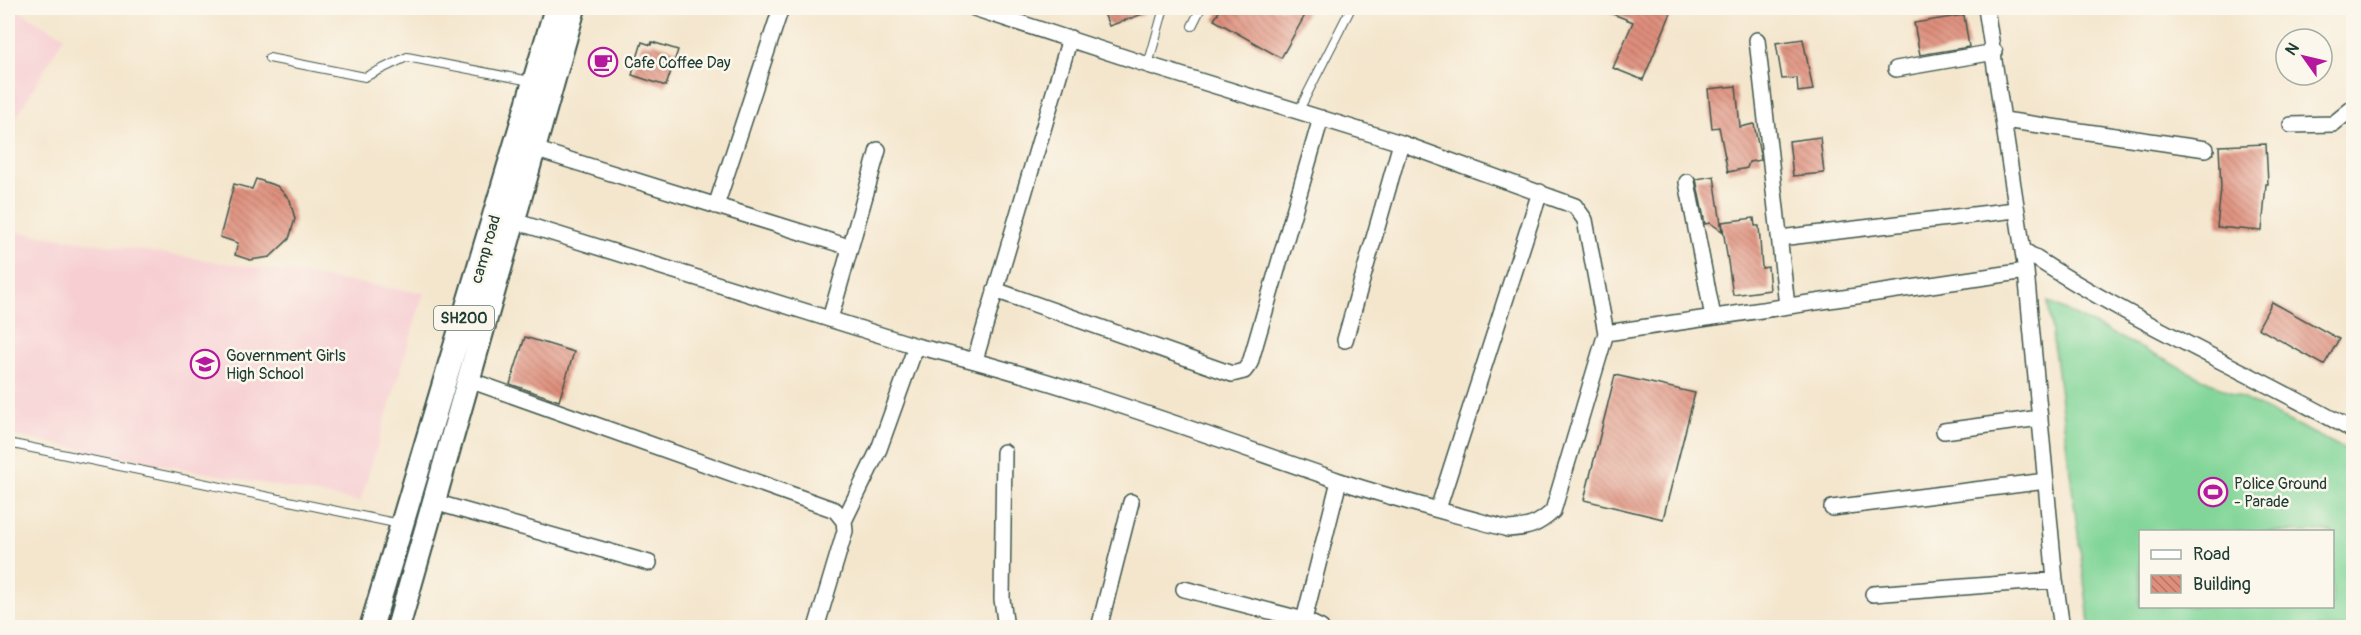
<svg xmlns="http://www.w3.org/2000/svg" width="2361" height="635" font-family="Pangolin,sans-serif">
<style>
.built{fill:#f7cfd3}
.grass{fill:#81d598;stroke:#508966;stroke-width:1.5;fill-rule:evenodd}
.building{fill:url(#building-back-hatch)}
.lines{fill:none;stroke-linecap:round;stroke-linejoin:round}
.lane-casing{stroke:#3f564b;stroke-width:10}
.street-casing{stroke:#3f564b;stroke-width:18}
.primary-casing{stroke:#3f564b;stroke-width:26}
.lane{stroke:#fff;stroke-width:8}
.street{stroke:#fff;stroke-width:15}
.primary{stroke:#fff;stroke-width:22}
.labels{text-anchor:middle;stroke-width:5;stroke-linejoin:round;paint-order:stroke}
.shield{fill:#fbf7ec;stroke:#61756b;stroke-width:1.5}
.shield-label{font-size:15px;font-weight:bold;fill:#1f3d34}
.poi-label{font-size:16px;fill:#1f3d34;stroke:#fbf7ec;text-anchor:start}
.street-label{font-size:16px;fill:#1f3d34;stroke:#fbf7ec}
</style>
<defs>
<pattern id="building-back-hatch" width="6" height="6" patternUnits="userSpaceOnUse" patternTransform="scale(1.5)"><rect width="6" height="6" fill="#df8e7b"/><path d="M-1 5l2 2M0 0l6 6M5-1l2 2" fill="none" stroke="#b47566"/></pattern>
</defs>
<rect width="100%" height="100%" fill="#fbf7ec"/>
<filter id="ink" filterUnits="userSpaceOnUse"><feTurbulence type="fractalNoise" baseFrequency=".0167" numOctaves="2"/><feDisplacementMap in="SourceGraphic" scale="12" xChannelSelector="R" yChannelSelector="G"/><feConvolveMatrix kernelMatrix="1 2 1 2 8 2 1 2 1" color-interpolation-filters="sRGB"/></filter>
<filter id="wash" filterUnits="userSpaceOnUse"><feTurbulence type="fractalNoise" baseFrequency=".008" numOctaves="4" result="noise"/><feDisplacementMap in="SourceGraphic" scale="24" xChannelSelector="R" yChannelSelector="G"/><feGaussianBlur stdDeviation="1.35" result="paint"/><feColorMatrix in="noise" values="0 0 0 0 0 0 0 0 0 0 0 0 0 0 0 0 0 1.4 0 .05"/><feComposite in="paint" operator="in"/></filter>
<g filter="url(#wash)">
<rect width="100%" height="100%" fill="#f4e6cd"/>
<path class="built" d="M8,8H13L64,36L8,132Z
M8,230L424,293L360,502L8,435Z"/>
<path class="grass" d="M2048,302L2353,453V627H2090ZM2140,532H2332V606H2140Z"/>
<g id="blocks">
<path class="building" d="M1102,8H1154V10L1109,26Z
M1221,8H1309L1281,58L1214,20Z
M1598,8H1673L1643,80L1613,68L1633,22Z
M1964,15L1969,47L1920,55L1914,23Z
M1803,39L1813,90L1798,92L1797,78L1782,79L1776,43Z
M642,42L651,45L652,42L678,50L666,86L632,75Z
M1736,86L1740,127L1754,124L1761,160L1749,162L1747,168L1728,172L1719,127L1712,128L1708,89Z
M1820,137L1824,173L1793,176L1789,141Z
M2266,144L2268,184H2266L2262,231L2217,227L2221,188L2219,146Z
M1714,176L1722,231L1710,223L1705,224L1696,179Z
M256,179L277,186L290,200L295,219L289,239L270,257L250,260L235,255L238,243L220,237L234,184L252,189Z
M1754,218L1755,226H1759L1762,268L1768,267L1770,290L1733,295L1722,222Z
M2272,302L2339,339L2324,365L2258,328Z
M525,337L574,352L559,401L510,384Z
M1615,375L1695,393L1663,519L1584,500Z"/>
</g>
</g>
<g filter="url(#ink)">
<use href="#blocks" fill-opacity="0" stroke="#3f564b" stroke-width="1.5"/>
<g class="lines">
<g class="lane-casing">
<path id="lane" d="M1192,26L1201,8
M269,58L365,77L407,57L530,81
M1148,65L1164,8
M1299,110L1351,8
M8,443L400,524"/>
</g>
<g class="street-casing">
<path id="street" d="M1986,8L2026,271L2055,580L2062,628
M1757,40L1787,306
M1896,69L1995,52
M2004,120L2206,149
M2291,125L2333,124L2354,107
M534,149L849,247
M1687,182L1713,317
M716,206L781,8
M514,221L916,346C1059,380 1198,432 1337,480C1393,499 1451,513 1508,529C1528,528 1538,525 1553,511L1606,333L1585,220L1575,206L1401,143L1148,65L974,8
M1780,238L2015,210
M2023,250C2128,320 2244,369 2354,431
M995,290L1232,374L1244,371L1250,363L1321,118
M830,319L878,150
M1606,333L2026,271
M1345,340L1401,143
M975,360L1070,38
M469,380L835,510L844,521L845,531L816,628
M1944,431L2040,418
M1004,452L1002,599L1006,628
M434,502L649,563
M1832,508L2046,481
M1438,509L1540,192
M844,521L879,449L916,346
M1184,589L1304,620L1321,628
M1873,594L2055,580
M1099,628L1131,502
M1302,628L1339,481"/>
</g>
<g class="primary-casing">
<path id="primary" d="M371,628L556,8
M398,628L574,8"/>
</g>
<use href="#lane" class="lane"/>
<use href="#street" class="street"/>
<use href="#primary" class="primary"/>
</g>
</g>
<defs>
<g id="cafe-ring" transform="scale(1.5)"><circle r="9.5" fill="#fbf7ec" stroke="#b5179e" stroke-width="1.5"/><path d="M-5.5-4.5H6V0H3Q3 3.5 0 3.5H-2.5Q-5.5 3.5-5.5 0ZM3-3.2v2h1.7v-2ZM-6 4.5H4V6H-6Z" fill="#b5179e"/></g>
<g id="school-ring" transform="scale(1.5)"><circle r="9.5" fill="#fbf7ec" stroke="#b5179e" stroke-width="1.5"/><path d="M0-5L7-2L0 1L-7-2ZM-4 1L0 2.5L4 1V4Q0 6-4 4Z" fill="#b5179e"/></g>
<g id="stadium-ring" transform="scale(1.5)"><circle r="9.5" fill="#fbf7ec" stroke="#b5179e" stroke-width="1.5"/><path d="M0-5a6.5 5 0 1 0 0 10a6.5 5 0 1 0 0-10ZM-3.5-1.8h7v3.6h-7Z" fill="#b5179e"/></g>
</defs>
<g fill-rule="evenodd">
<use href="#cafe-ring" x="603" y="62"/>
<use href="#school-ring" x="205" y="364"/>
<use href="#stadium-ring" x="2213" y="492"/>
</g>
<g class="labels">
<rect class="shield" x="434" y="306" width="60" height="24" rx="4.5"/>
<g class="shield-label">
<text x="464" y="323">SH200</text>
</g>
<g class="poi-label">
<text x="624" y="68">Cafe Coffee Day</text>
<text x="226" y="361">Government Girls<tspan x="226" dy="18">High School</tspan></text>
<text x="2234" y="489">Police Ground<tspan x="2234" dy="18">- Parade</tspan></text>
</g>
<g class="street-label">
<text transform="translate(485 249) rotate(-74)" y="6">camp road</text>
</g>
</g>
<rect width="2361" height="635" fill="none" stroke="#fbf7ec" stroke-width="30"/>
<rect x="2139" y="530" width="195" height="78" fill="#fbf7ec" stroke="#a3ada2" stroke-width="1.5"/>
<rect x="2151" y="550" width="30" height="9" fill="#ffffff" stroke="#a3ada2" stroke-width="1.5"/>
<text x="2193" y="560" font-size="18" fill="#1f3d34">Road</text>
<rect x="2151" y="575" width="30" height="18" fill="url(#building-back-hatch)" stroke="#a3ada2" stroke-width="1.5"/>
<text x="2193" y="590" font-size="18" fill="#1f3d34">Building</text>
<g transform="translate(2304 57) rotate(304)"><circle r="28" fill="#fbf7ec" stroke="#a3ada2" stroke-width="1.5"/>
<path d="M0-4.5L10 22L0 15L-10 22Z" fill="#b5179e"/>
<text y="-9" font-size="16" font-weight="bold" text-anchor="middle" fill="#1f3d34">N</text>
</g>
</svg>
